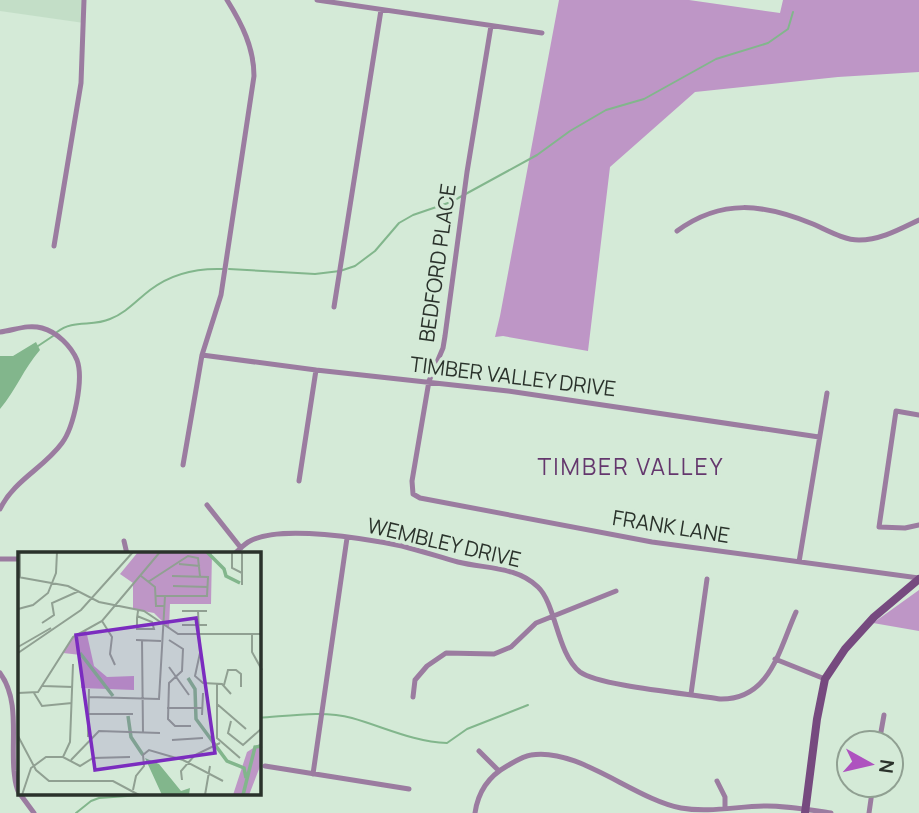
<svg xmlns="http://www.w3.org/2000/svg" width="919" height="813" font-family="Manrope,sans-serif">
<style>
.built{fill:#c3dec7}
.forest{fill:#be96c6}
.water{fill:#82b68c}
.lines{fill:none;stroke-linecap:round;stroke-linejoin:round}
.stream{stroke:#82b68c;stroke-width:2}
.street{stroke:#9b7ca0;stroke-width:5}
.secondary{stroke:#764a7f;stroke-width:8}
.labels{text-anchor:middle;stroke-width:7;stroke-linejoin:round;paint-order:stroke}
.street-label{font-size:21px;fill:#2a322b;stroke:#d4ead7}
.neighbourhood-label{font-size:23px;letter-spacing:2px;fill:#64376d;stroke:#d4ead7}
.inset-river{fill:none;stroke:#82b68c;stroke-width:3.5}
.inset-road{fill:none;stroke:#90a092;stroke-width:2}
.view{fill:#7b2cbf;fill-opacity:0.15;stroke:#7b2cbf;stroke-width:3.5}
.inset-edge{fill:none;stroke:#2a322b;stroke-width:3.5}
</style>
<rect width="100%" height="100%" fill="#d4ead7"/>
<path class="built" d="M0,0H84V23L0,11Z"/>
<path class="forest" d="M559,0H689L780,13L783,0H919V72L838,77L695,92L610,167L588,351L503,336L495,337L500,316Z
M919,590V631L873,623Z"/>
<path class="water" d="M36,342L40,350C24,368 16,390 0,409V356H13Z"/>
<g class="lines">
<path class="stream" d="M229,269L315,274L340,271L355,266L375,251L399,223L413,215L451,202L537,155L570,131L606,110L644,99L716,59L768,43L788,29L793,12
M57,332C73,319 92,327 110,319C126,313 137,300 150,290C172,273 196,268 223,269
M38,346L53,336
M259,718C289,716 323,710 352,718C384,727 414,742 447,743L467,729L528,705
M76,813L91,801L99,798L155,794"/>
<path class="street" d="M317,0L542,33
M491,26L467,172L445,336L443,348L429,381L412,481L413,494L420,498L652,542L919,578
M677,231C722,198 764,204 813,224C827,230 844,240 859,240C881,240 900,229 919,220
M54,246L81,83L84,0
M334,307L381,10
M0,332C15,330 28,324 42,328C57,332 71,346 77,360C84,379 74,427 62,443C44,468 14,480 0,509
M202,355L316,370L508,391L819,437
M919,415L896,411L879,527L905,528L919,525
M183,465L202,355L221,295L254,76C254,48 242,24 227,0
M299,481L316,370
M207,505L241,548
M124,541L127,554
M234,554C239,550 244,544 250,541C281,524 367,539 402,546C421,551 440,557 458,562C486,569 516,566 538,587C556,604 557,654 580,672C599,686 692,694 720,699C770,700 779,650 796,612
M0,559H19
M799,562L827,393
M775,659L825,679
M0,673C20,700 11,739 14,771C15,779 15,786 19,793
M691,694L707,579
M413,697L415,680L427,666L446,653L494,654L511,647L536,623L616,591
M879,743L884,715
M479,751L499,771
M265,766L409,789
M313,774L347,538
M717,781L725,797V808
M20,794L34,813
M475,813C478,792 489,776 507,766C514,762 523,756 531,755C578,747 634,799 681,808C709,813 739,806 767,806C788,806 810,810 831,813
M869,813L873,785"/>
<path class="secondary" d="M805,813L817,719L825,679L845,649L874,617L919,579"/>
</g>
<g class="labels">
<g class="street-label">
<text transform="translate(438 263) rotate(-82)" y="7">BEDFORD PLACE</text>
<text transform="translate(513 377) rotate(7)" y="7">TIMBER VALLEY DRIVE</text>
<text transform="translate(671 527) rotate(9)" y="7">FRANK LANE</text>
<text transform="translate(444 543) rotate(13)" y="7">WEMBLEY DRIVE</text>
</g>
<g class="neighbourhood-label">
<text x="631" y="475">TIMBER VALLEY</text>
</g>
</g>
<g transform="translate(18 552)">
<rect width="243" height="243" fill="#d4ead7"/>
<path d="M120,0H194L193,52H152L151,76L136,61L115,57V31L102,22ZM68,78L76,114L89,125L116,124V138L63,136V103L45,101L55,85ZM243,191V212L231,243H215L229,200Z" fill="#be96c6"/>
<path d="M127,206L141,212L163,239L172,236L171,243H144Z" fill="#82b68c"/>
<path class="inset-river" d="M189,0L206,17L208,24L222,31M62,101L95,144M170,126L177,137L178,167L209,209L226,216L228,226M110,164L113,185L125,203M225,243L237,195L244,194"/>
<path class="inset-road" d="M214,0V16L224,21M224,0V33M161,12L182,14M123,24L137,35L138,54H147M0,25L50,34L81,50L126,59L160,82H244M2,25V0M130,30L170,4L180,6L182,24M155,34L190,35M137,44H189L190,25L154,24M0,57L15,53L30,41L38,21L39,0M164,59H189M180,59L182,101L177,124L185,131L204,132L213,142M119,64L134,70L136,77H119V66L120,59V58M84,69L94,85L92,102L97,113M24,71L36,63L34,51L61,39M164,73H189M234,83V100L244,118M118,88L143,89M124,88L125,181M151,88L165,97L164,119L151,131L150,167L157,174H173M0,95L33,76M0,101L63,58L115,0M151,115L171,143M199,131V186L222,206M206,133L210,118H218L223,122V135M25,134L55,135M0,141L20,140L55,85L84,69L142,0M16,141L24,154L54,151M71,145L141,147L147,44M199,152L228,177M149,156H184M71,162H115M184,163L185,141M213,169L210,181L225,193L243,177M0,184L18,218L31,229H95L121,243M70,185L71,137M154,188L185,186M45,205L52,190L55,112M53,208L81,179L142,181M164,228L163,219L177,203L202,191M115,238L118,224L126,214L125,203L131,198L165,208L205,229M4,243L13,216L28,205H45L62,214L75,206L112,205M187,243L192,214"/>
<path class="view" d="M178,66L197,201L77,218L58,83Z"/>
<rect width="243" height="243" class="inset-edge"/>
</g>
<g transform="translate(870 764) rotate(98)"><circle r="33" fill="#d4ead7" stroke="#90a092" stroke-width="2"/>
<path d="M0-5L12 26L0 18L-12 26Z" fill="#ae53bf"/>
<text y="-10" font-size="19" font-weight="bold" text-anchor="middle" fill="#2a322b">N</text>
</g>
</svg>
